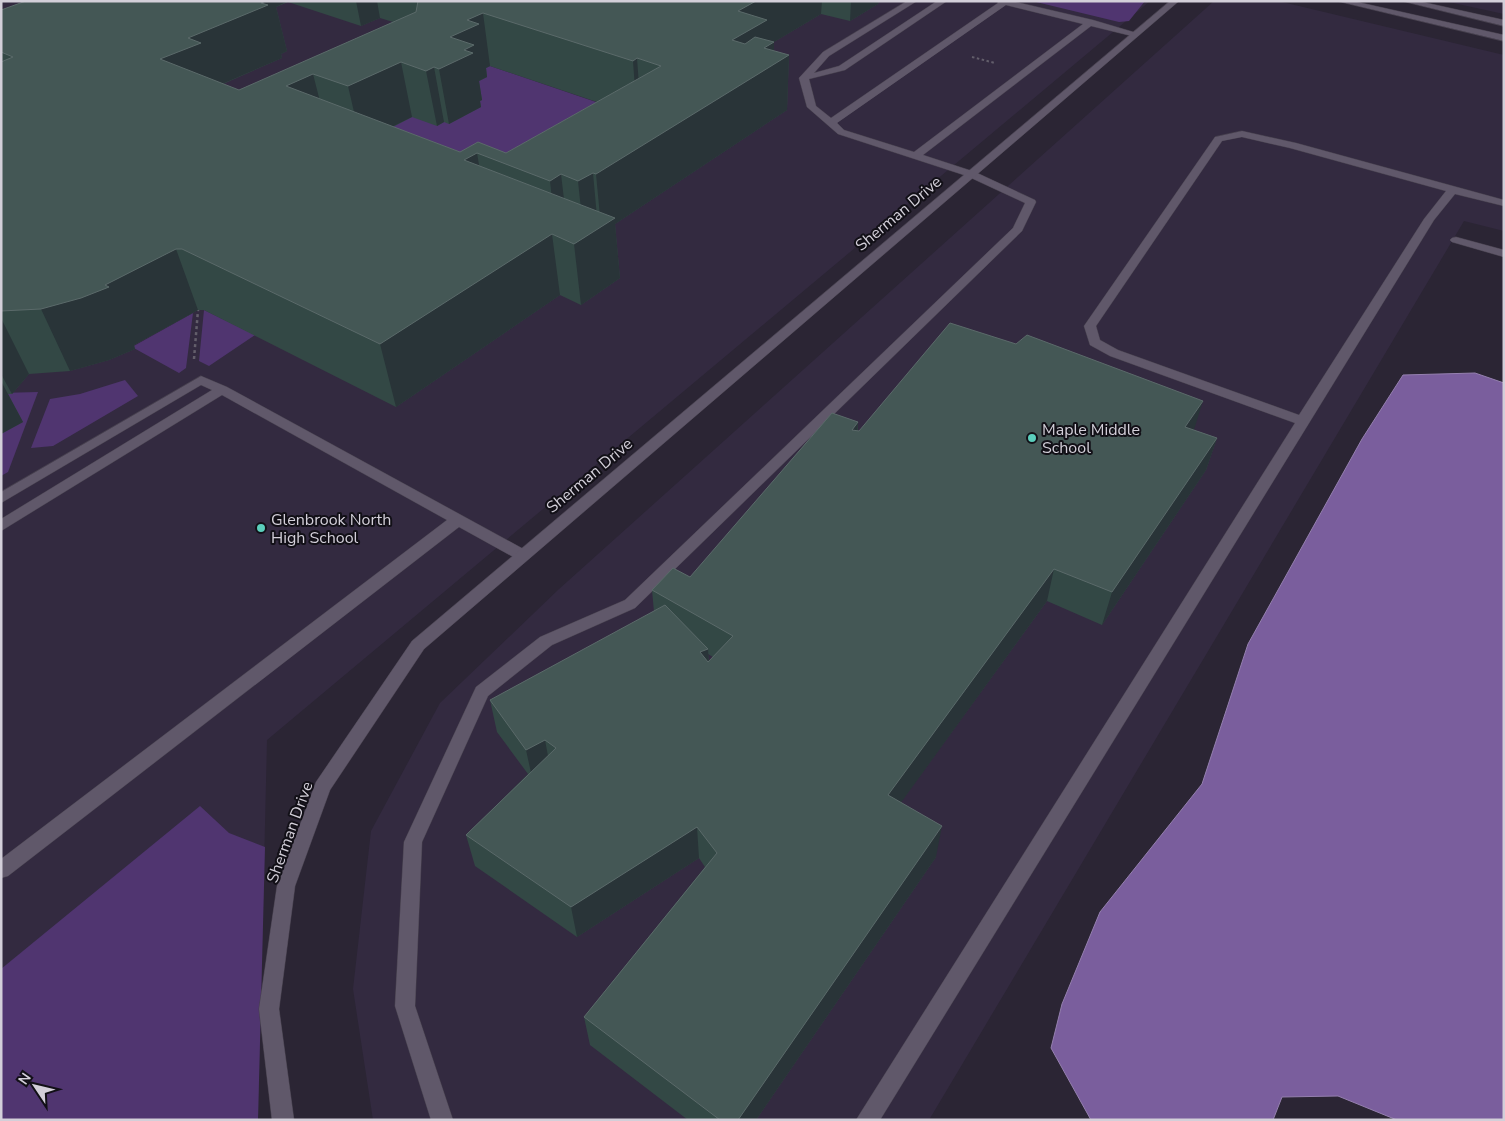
<svg xmlns="http://www.w3.org/2000/svg" width="1505" height="1121" font-family="'Nunito Sans',sans-serif">
<style>
.built{fill:#332a40}
.green{fill:#503570}
.water{fill:#7a5e9d;stroke:#9580af}
.lines{fill:none;stroke-linecap:round;stroke-linejoin:round}
.lane-casing{stroke:#46404d;stroke-width:1}
.street-casing{stroke:#46404d;stroke-width:1}
.secondary-casing{stroke:#46404d;stroke-width:1}
.path-far1{stroke:#635e6b;stroke-width:2;stroke-dasharray:2.5 2.5;stroke-linecap:butt}
.path{stroke:#635e6b;stroke-width:2.5;stroke-dasharray:3 3;stroke-linecap:butt}
.lane{fill:#60586a;fill-rule:evenodd}
.street{fill:#60586a;fill-rule:evenodd}
.secondary{fill:#60586a;fill-rule:evenodd}
.wall{fill:#334845;fill-rule:evenodd}
.shaded-wall{fill:#293438}
.building{fill:#445755;stroke:#5b6a6a;fill-rule:evenodd}
.poi-dot{fill:#5bcebc;stroke:#121017;stroke-width:2}
.labels{text-anchor:middle;stroke-width:4;stroke-linejoin:round;paint-order:stroke}
.street-label{font-size:16px;fill:#d3cfd9;stroke:#121017}
.poi-label{font-size:16px;fill:#d3cfd9;stroke:#121017;text-anchor:start}
</style>
<rect width="100%" height="100%" fill="#2b2534"/>
<path class="built" d="M1,1H1150L267,740L258,1120H1Z
M1214,1H1278L1504,55V231L1464,221L929,1120H373L353,989L371,831L440,703L558,590Z
M1444,1H1504V14Z"/>
<path class="green" d="M1032,1H1145L1129,21L1119,22Z
M490,66L637,116L542,195L328,136Z
M204,310L255,335L209,366L199,361Z
M193,313L186,368L179,373L132,347Z
M125,380L138,396L53,446L31,448L50,399L80,394Z
M38,392L8,472L1,476V393Z
M200,806L229,833L265,847L258,1120H1V969Z"/>
<path class="water" d="M1475,373L1504,383V1120H1397L1338,1096L1282,1097L1273,1120H1091L1051,1048L1062,1004L1100,912L1202,784L1248,644L1362,439L1403,375Z"/>
<g class="lines">
<g class="lane-casing">
<path id="lane" d="M907,1H917L829,56L814,73L839,66L937,1H947L845,70L809,79L816,106L831,118L998,3L997,1H1012L1093,20L1140,34L1136,37L1091,26L923,155L975,172L1035,200L1036,202L1022,231L635,608L552,645L488,696L422,842L415,1006L453,1120H431L395,1006L404,842L476,687L540,637L625,600L1013,228L1025,203L967,176L838,134L807,107L799,78L823,52ZM1006,5L1083,24L914,152L844,130L837,123Z
M1242,131L1296,143L1504,200V206L1455,194L1434,220L880,1120H856L1295,423L1110,356L1090,345L1084,326L1215,137ZM1242,137L1290,148L1446,191L1424,219L1299,415L1118,350L1100,340L1096,326L1222,141Z
M1456,237L1504,250V257L1452,242L1450,240L1452,238Z
M201,376L227,387L527,551L529,555L527,559L522,560L517,559L459,527L8,876L1,878V859L447,520L222,395L1,531V519L212,390L201,385L1,503V492Z"/>
</g>
<g class="street-casing">
<path id="street" d="M1170,1H1179L424,649L330,790L295,886L279,1009L294,1120H272L259,1009L277,886L316,782L412,641Z"/>
</g>
<g class="secondary-casing">
<path id="secondary" d="M1337,1H1353L1504,35V41Z
M1402,1H1418L1504,20V26Z"/>
</g>
<path class="path-far1" d="M972,57L995,63"/>
<path class="path" d="M194,359L198,310"/>
<use href="#lane" class="lane"/>
<use href="#street" class="street"/>
<use href="#secondary" class="secondary"/>
</g>
<path class="wall" d="M26,1H879L878,4L850,21L821,14L774,42V51L789,55L787,110L615,224L620,278L581,305L560,295L396,407L204,310H198L134,345L135,349L109,360L70,371L29,374L12,394H8L23,422L1,434V10ZM288,2L361,26L380,18L393,22L239,90L223,84L282,58L281,54L287,51L276,7ZM490,66L597,102L506,153L460,152L393,127L412,117L437,126L444,122L449,124L481,107L480,101L482,100L479,81L487,77L486,68Z
M858,422V431L1194,430L1217,438L1206,470L1102,625L1047,601L901,802L936,857L756,1120H688L590,1045L584,1017L705,867L699,858L577,937L475,866L466,835L528,774L497,732L490,700L654,612L652,590L690,577ZM708,654L713,657L709,661Z"/>
<path class="shaded-wall" d="M216,1H288L276,7L287,51L281,54L282,58L215,87L160,59L188,38Z
M356,1H377L380,18L361,26Z
M756,1H822L821,14L774,42V64L789,55L787,110L615,224L620,278L581,305L574,244L584,238L578,181L593,173L598,228L601,227L596,174L732,40L738,11Z
M851,1H879L878,4L850,21Z
M483,13L490,66L486,68L487,77L479,81L482,100L480,101L481,107L449,124L439,69L450,37L467,20Z
M637,58L641,113L637,116L633,61Z
M401,62L412,117L361,142L348,86Z
M434,67L444,122L437,126L426,71Z
M313,74L327,129L286,86Z
M477,153L487,212L464,160Z
M561,174L568,233L556,236L550,181Z
M552,234L560,295L396,407L380,344Z
M176,249L198,310L134,345L135,349L109,360L70,371L41,309L105,285Z
M1,318L29,374L12,394L1,374Z
M1,381L23,422L1,434Z
M1203,401L1193,433L1185,427Z
M858,422L856,454L852,430Z
M1217,438L1206,470L1102,625L1112,592Z
M1054,569L1047,601L884,826L888,795Z
M708,649L710,682L700,652Z
M545,740L551,772L533,782L526,750Z
M942,826L936,857L756,1120H738Z
M697,827L699,858L577,937L571,907Z"/>
<path class="building" d="M26,1H266L261,3L268,5L188,38L201,43L160,59L239,90L416,12L418,1H756L738,11L767,20L732,40L745,44L755,37L774,42L764,48L789,55L596,174L593,173L578,181L561,174L550,181L477,153L464,160L615,218L574,244L552,234L380,344L182,249H176L105,285L109,287L81,298L41,309L1,311V62L13,57L1,52V10ZM483,13L633,61L637,58L661,66L506,153L478,142L460,152L286,86L313,74L348,86L401,62L426,71L434,67L439,69L473,53L464,50L474,45L450,37L479,24L467,20Z
M950,323L1016,344L1027,335L1203,401L1185,427L1217,438L1112,592L1054,569L888,795L942,826L738,1120H720L584,1017L717,853L697,827L571,907L466,835L556,748L545,740L526,750L490,700L665,605L708,649L700,652L708,662L733,636L652,590L673,568L690,577L832,413L858,422L852,430L859,431Z"/>
<g class="poi-dot">
<circle cx="1032" cy="438" r="5"/>
<circle cx="261" cy="528" r="5"/>
</g>
<g class="labels">
<g class="street-label">
<text transform="translate(898 213) rotate(-40)" y="6">Sherman Drive</text>
<text transform="translate(589 475) rotate(-40)" y="6">Sherman Drive</text>
<text transform="translate(289 832) rotate(-70)" y="6">Sherman Drive</text>
</g>
<g class="poi-label">
<text x="1042" y="435">Maple Middle<tspan x="1042" dy="18">School</tspan></text>
<text x="271" y="525">Glenbrook North<tspan x="271" dy="18">High School</tspan></text>
</g>
</g>
<rect width="1505" height="1121" fill="none" stroke="#d3cfd9" stroke-width="5"/>
<g transform="translate(35 1086) rotate(305)" stroke="#121017" stroke-width="4" paint-order="stroke">
<path d="M0-4L9 19L0 12L-9 19Z" fill="#d3cfd9"/>
<text y="-8" font-size="14" font-weight="bold" text-anchor="middle" fill="#d3cfd9">N</text>
</g>
</svg>
